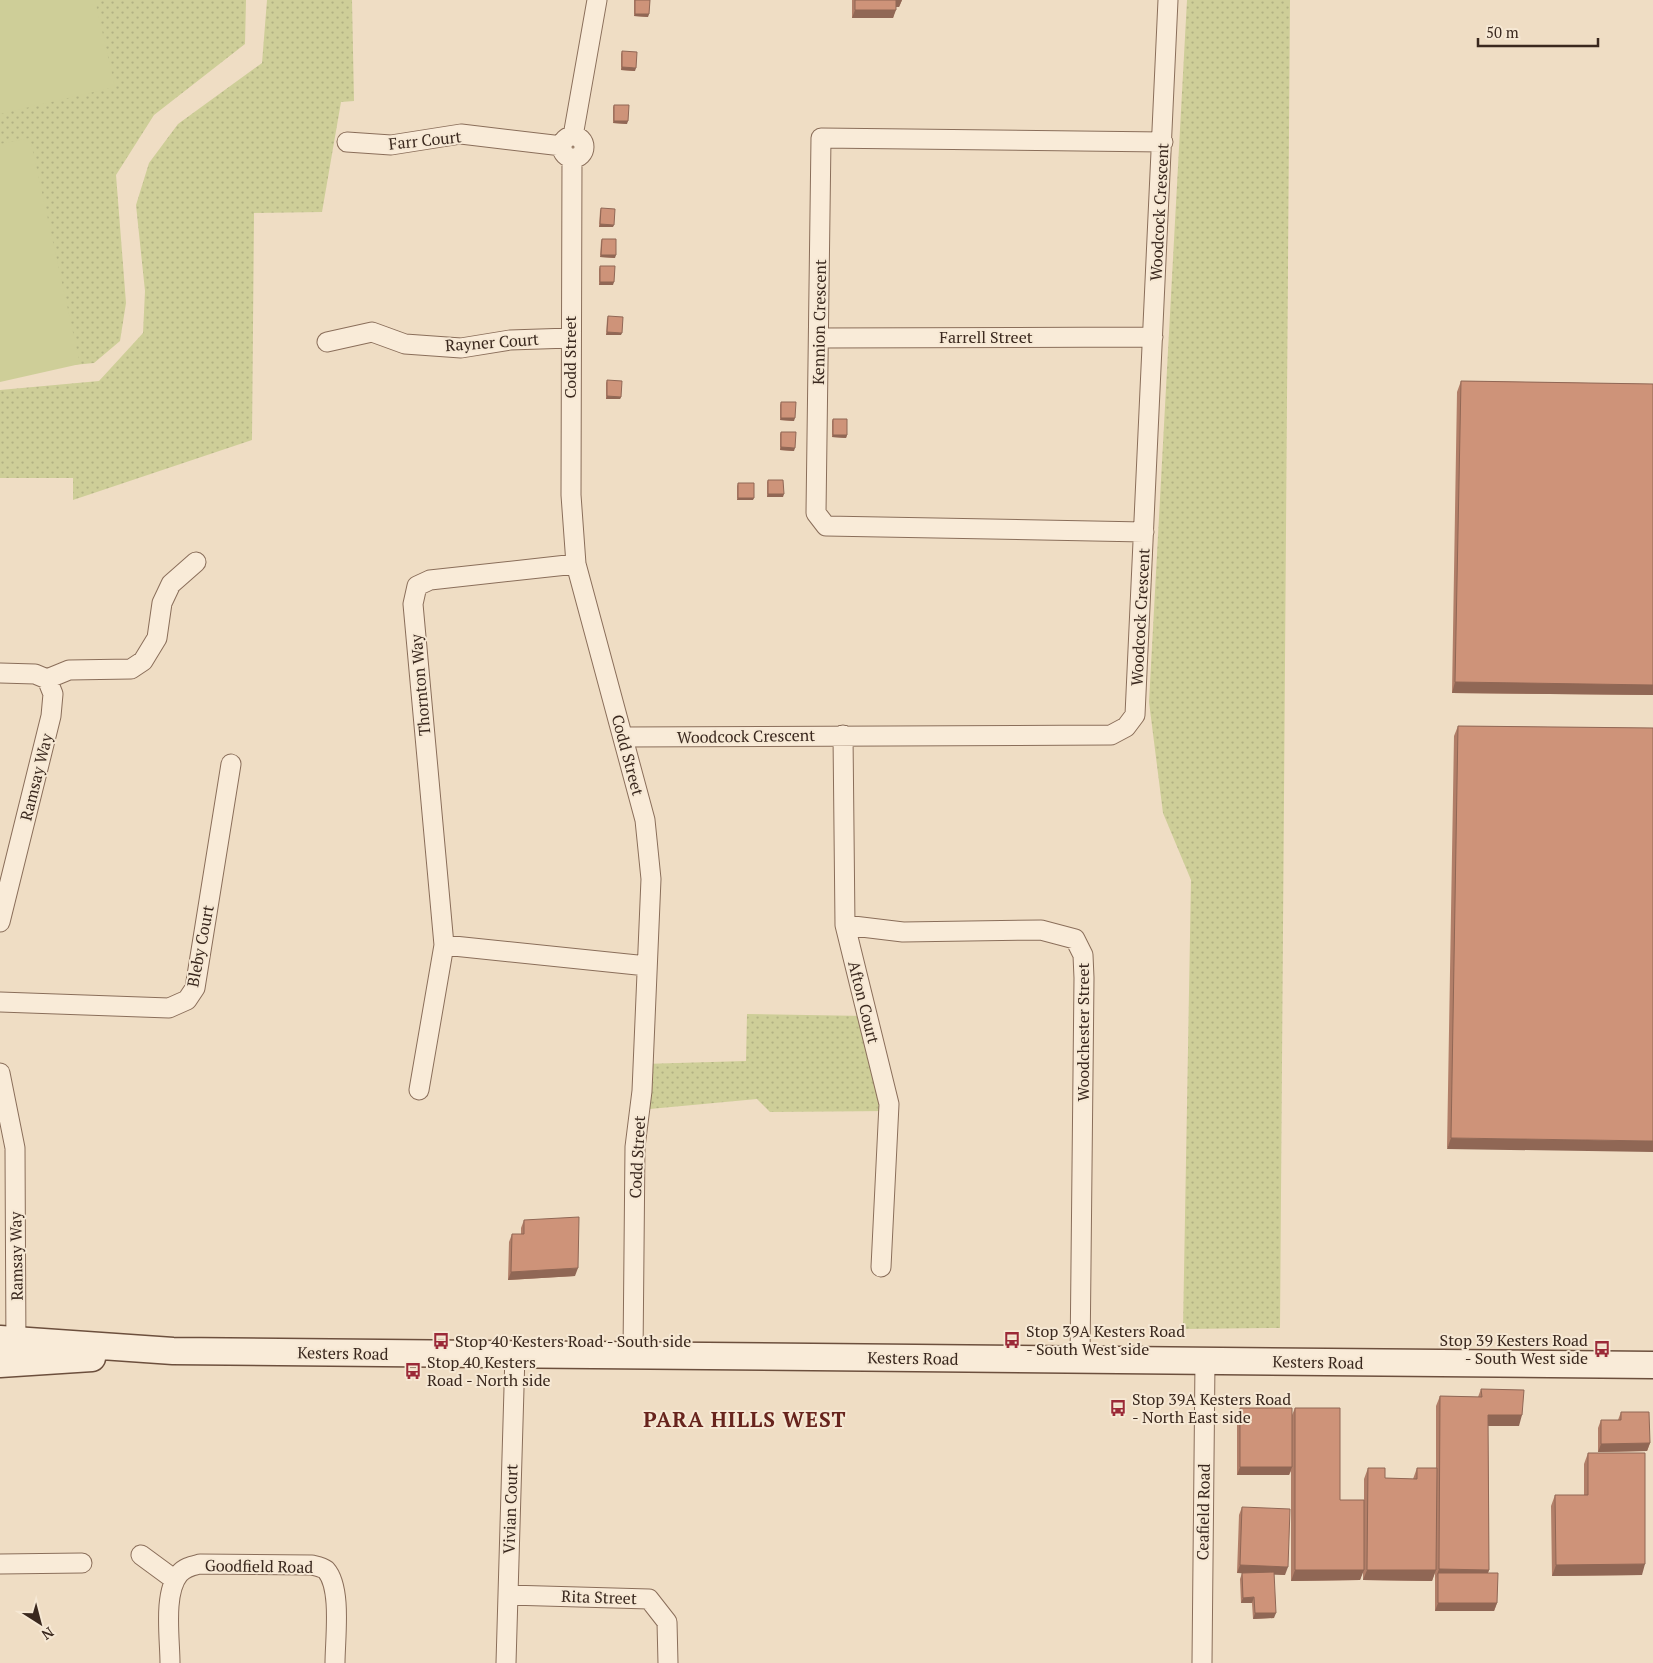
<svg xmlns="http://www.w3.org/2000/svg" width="1653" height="1663" font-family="'PT Serif',serif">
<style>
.park{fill:url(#park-dots)}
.pitch{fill:#cece98}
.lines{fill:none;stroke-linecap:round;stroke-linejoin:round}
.minor-casing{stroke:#8a6e5a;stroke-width:21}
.secondary-casing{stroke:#6c4f3d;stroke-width:29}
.minor{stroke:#f9ebd8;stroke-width:19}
.secondary{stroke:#f9ebd8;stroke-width:26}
.wall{fill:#b17e68}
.shaded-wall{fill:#906755}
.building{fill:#ce9379;stroke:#906755}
.labels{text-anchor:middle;stroke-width:4;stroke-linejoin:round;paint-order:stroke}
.street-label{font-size:16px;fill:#3a281e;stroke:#f6e8d4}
.poi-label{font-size:16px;fill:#3a281e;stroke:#f6e8d4;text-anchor:start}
.district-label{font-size:21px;font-weight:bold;letter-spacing:1px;fill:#67241d;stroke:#f6e8d4}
</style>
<defs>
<pattern id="park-dots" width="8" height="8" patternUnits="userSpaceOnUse" patternTransform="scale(1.25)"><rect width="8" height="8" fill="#cece98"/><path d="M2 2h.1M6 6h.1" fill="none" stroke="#b2b183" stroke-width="1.8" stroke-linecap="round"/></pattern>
</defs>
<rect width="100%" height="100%" fill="#efddc4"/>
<path class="park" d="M0,0H246L245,44L154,115L116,175L126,303L120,341L94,363L0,372Z
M267,0H352L354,101L341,102L322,212L254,213L252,440L73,500V478H0V390L99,381L143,333L145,291L136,205L149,163L178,124L262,63Z
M1187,0H1290L1280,1328L1183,1329L1191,880L1163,813L1149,702Z
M747,1014L867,1016L889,1111L770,1112L757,1099L639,1110L643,1064L746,1061Z"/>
<path class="pitch" d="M0,0H95L115,87L0,114Z
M30,138L80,364L0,382V144Z"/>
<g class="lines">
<g class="minor-casing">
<path id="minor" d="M573,136L597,0
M562 147a11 11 0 1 1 22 0a11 11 0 1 1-22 0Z
M347,142L391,145L461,134L562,146
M572,158L571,495L576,564L645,820L651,879L642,1091L635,1147L633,1355
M819,338L1153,337
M327,342L372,332L405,344L461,348L510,340L570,338
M1144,532L826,526L816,513L821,138L1163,142
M0,673L35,674L47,679L53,694L51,716L0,922
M47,679L69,670L131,669L143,661L157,638L162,603L171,584L196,562
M843,735L845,925L889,1104L881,1267
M624,737L1111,735L1126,727L1135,715L1168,0
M845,925L903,932L1041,930L1075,939L1083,955L1084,978L1080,1360
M444,945L647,966
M0,1002L169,1008L187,1000L195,988L231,764
M0,1073L15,1148L16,1353
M419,1090L444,945L413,604L417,586L430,580L576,564
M141,1555L175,1580
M0,1564L82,1563
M508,1595L649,1599L667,1622L668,1663
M170,1663C170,1639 163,1593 179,1574C185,1567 192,1566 200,1564L312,1565C316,1566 322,1567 326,1570C342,1588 335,1639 335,1663
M506,1663L515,1354
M1202,1663L1205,1361"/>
</g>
<g class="secondary-casing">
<path id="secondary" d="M0,1339L173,1351L1653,1365
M0,1364L92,1358"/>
</g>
<use href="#minor" class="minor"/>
<use href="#secondary" class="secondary"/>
</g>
<path class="wall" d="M634,0H650L648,17L634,16Z
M852,0H902L899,7H896L893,18H852Z
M622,51L635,71L621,70V54Z
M614,105L627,124L613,123V107Z
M601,208L613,227H599L600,211Z
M602,239L615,258L600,257L601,241Z
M600,266L613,285H599V269Z
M608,316L621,335H606L607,319Z
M607,380L621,397L620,399H606V383Z
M1461,381L1653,384V695L1452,693L1457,392Z
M781,402L794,421L780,420V405Z
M833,419L847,435L846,438L832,437V421Z
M781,432L794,451L780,450V434Z
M768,480L783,497H767V482Z
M738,483L753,500H737V486Z
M1458,726L1653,728L1447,1149L1454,736Z
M524,1220L575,1276L508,1280L509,1242L512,1234H521V1228Z
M1481,1389L1519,1426H1488L1489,1570L1488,1573L1497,1603L1494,1611H1435V1572L1432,1581L1363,1580V1570L1360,1580L1291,1581V1471L1289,1475H1237V1416L1240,1408L1292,1415L1295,1408L1340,1500L1364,1552V1479L1368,1468L1385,1478L1413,1479L1417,1468H1436V1406L1440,1396L1478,1397Z
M1621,1412L1650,1443L1647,1451L1598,1452V1428L1601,1420H1618Z
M1588,1453L1642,1575L1552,1576L1551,1506L1555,1495H1584V1464Z
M1242,1507L1285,1575L1274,1574V1618L1253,1619L1252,1603H1241L1240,1579L1242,1573H1247H1237L1239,1515Z"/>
<path class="shaded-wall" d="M896,0H902L899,7H893Z
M855,10H896L893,18H852Z
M635,14H649L648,17L634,16Z
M622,67L636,68L635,71L621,70Z
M614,121H628L627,124L613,123Z
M600,224L614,225L613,227H599Z
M601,255H616L615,258L600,257Z
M600,282H614L613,285H599Z
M607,332L622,333L621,335H606Z
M607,396L621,397L620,399H606Z
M781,418H795L794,421L780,420Z
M833,435H847L846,438L832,437Z
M781,447L795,448L794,451L780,450Z
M768,494H784L783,497H767Z
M738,498H754L753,500H737Z
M1455,682L1653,685V695L1452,693Z
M1451,1138L1653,1141V1152L1447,1149Z
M578,1268L575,1276L508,1280L511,1272Z
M1488,1415H1522L1519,1426H1484Z
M1650,1443L1647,1451L1598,1452L1601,1444Z
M1240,1467H1292L1289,1475H1237Z
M1645,1564L1642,1575L1552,1576L1556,1565Z
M1240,1565L1288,1567L1285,1575L1237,1573Z
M1439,1569L1489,1570L1485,1580L1438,1573L1435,1580Z
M1295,1570H1364L1360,1580L1291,1581Z
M1367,1570H1436L1432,1581L1363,1580Z
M1254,1597L1252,1603H1241L1243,1598Z
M1438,1603H1497L1494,1611H1435Z
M1255,1613H1276L1274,1618L1253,1619Z"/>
<path class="building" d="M635,0H650L649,14H635Z
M855,0H896V10H855Z
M622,51L637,52L636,68L622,67Z
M614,105H629L628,121H614Z
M601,208L615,209L614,225L600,224Z
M602,239H616V255H601Z
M600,266H615L614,282H600Z
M608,316L623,317L622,333L607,332Z
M607,380L622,381L621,397L607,396Z
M1461,381L1653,384V685L1455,682Z
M781,402H796L795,418H781Z
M833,419H847V435H833Z
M781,432H796L795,448L781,447Z
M768,480H783L784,494H768Z
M738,483H754V498H738Z
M1458,726L1653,728V1141L1451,1138Z
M579,1217L578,1268L511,1272L512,1234H524V1220Z
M1481,1389L1524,1390L1522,1415H1488L1489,1570L1439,1569L1440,1396L1482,1397Z
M1240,1408H1292V1467H1240Z
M1295,1408H1340V1500H1364V1570H1295Z
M1621,1412H1649L1650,1443L1601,1444V1420H1621Z
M1588,1453H1645V1564L1556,1565L1555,1495H1588Z
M1368,1468H1385V1478L1417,1479V1468H1437L1436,1570H1367Z
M1242,1507L1290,1509L1288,1567L1240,1565Z
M1274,1572L1276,1613H1255L1254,1597L1243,1598L1242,1573Z
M1438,1573H1498L1497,1603H1438Z"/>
<defs>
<g id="bus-bare" transform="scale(1.35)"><path d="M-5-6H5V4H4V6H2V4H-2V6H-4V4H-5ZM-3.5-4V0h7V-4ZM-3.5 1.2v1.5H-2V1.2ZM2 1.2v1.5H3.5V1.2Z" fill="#9b2937" stroke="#f6e8d4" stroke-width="2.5" paint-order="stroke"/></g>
</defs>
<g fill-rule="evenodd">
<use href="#bus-bare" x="1012" y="1340"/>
<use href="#bus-bare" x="441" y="1341"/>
<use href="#bus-bare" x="1602" y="1349"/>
<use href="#bus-bare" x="413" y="1371"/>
<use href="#bus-bare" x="1118" y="1408"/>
</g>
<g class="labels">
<g class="street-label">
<text transform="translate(425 140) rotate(-6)" y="6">Farr Court</text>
<text transform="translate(1159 212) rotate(-87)" y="6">Woodcock Crescent</text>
<text transform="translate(819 322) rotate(-89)" y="6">Kennion Crescent</text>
<text x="986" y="343">Farrell Street</text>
<text transform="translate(492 342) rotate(-4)" y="6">Rayner Court</text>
<text transform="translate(570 357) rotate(-90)" y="6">Codd Street</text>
<text transform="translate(1140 617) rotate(-87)" y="6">Woodcock Crescent</text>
<text transform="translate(420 685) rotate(-95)" y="6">Thornton Way</text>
<text transform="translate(746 736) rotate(-1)" y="6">Woodcock Crescent</text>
<text transform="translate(628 755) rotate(75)" y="6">Codd Street</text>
<text transform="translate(36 777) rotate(-76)" y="6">Ramsay Way</text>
<text transform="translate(200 946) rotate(-79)" y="6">Bleby Court</text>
<text transform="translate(864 1002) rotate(76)" y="6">Afton Court</text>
<text transform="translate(1083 1032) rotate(-90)" y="6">Woodchester Street</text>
<text transform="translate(637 1157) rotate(-87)" y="6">Codd Street</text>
<text transform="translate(16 1256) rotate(-91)" y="6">Ramsay Way</text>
<text transform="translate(343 1353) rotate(1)" y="6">Kesters Road</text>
<text transform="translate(913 1358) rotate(1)" y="6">Kesters Road</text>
<text transform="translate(1318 1362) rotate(1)" y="6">Kesters Road</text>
<text transform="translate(510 1509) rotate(-88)" y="6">Vivian Court</text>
<text transform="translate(1203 1512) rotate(-89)" y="6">Ceafield Road</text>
<text transform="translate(259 1566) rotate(1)" y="6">Goodfield Road</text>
<text transform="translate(599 1597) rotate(2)" y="6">Rita Street</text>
</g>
<g class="poi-label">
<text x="1026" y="1337">Stop 39A Kesters Road<tspan x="1026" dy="18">- South West side</tspan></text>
<text x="1588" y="1346" text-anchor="end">Stop 39 Kesters Road<tspan x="1588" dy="18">- South West side</tspan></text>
<text x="455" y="1347">Stop 40 Kesters Road - South side</text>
<text x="427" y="1368">Stop 40 Kesters<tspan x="427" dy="18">Road - North side</tspan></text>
<text x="1132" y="1405">Stop 39A Kesters Road<tspan x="1132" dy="18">- North East side</tspan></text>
</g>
<g class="district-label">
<text x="745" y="1427">PARA HILLS WEST</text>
</g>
</g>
<g transform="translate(40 1623) rotate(144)" stroke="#f6e8d4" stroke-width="4" paint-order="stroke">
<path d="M0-4L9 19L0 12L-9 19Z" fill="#3a281e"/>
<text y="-8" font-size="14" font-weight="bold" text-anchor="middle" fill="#3a281e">N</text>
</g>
<path d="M1478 38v8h120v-8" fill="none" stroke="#3a281e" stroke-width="2.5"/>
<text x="1486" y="38" font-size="15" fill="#3a281e" stroke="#f6e8d4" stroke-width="4" paint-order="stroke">50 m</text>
</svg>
